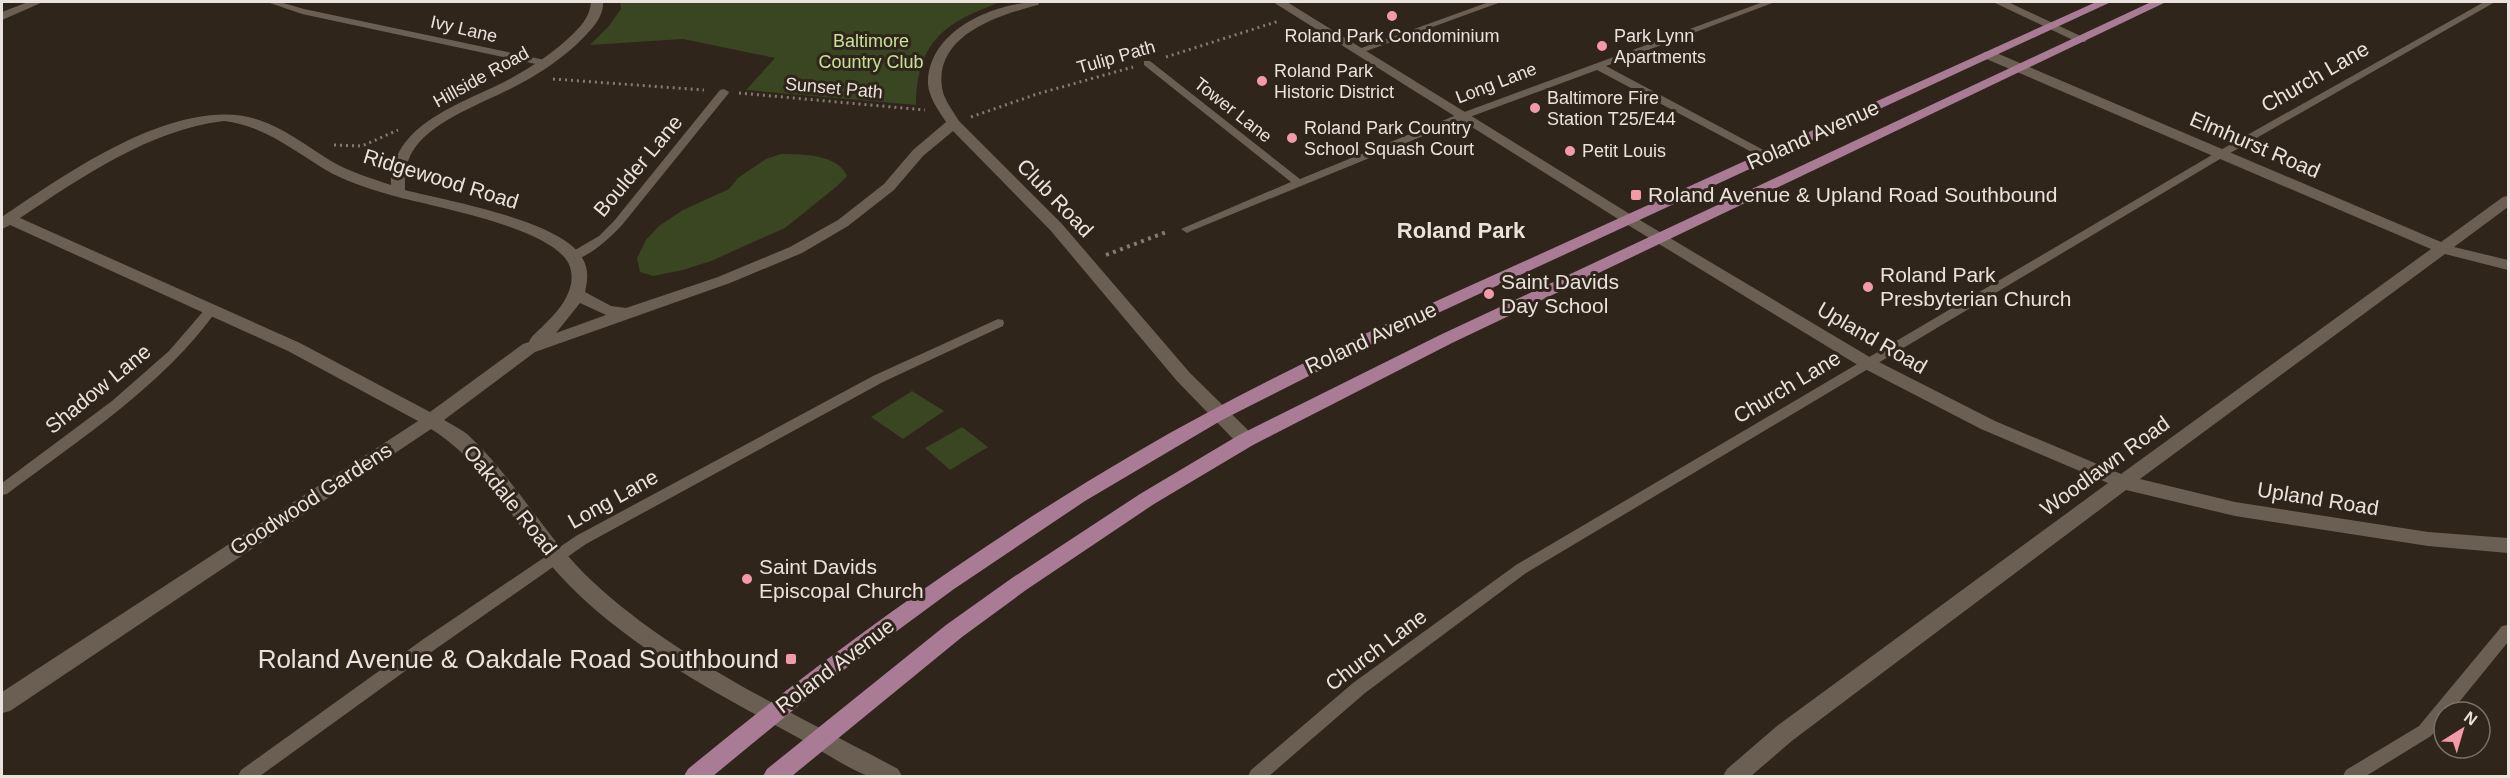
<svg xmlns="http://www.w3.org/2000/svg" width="2510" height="778" font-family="Helvetica,sans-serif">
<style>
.green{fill:#394621}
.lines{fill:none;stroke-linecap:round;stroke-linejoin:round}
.path-far1{stroke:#847b73;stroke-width:3;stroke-dasharray:2 4;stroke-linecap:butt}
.path{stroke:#847b73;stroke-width:4;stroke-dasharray:3 4.5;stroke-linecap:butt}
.lane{fill:#6b5f53;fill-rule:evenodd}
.street{fill:#6b5f53;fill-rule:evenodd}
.secondary{fill:#6b5f53;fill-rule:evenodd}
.primary{fill:#a97b95;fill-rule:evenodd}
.poi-dot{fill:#f39aa8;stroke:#30251b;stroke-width:2}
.labels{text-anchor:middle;stroke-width:6;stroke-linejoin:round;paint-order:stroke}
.far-street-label{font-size:18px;fill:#eae2dc;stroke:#30251b}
.far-poi-label{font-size:18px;fill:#eae2dc;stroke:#30251b;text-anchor:start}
.far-park-label{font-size:18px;fill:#c5e298;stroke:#30251b}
.street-label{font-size:21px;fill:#eae2dc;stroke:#30251b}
.poi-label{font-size:21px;fill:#eae2dc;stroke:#30251b;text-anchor:start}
.neighbourhood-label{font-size:22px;font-weight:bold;fill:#eae2dc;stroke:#30251b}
.near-poi-label{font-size:26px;fill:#eae2dc;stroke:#30251b;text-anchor:end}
</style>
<rect width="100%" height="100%" fill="#30251b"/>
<path class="green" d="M620,2H1001C945,22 917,41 916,105L746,90L775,58L683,39L590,45L609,26L621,9Z
M781,154C801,154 838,154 847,176L836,187L785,228L711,261L683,270L653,276L640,272L637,258L646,240L659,226L683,210L729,189L738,178L766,159Z
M912,391L944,411L903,439L871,417Z
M962,427L988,447L950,470L925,448Z"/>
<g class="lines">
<path class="path-far1" d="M1166,57L1279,21
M553,79L704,90
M739,93L925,110
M971,117L1037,94L1133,67
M334,145L362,146L398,130"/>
<path class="path" d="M1106,255L1169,231"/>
<path class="lane" d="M267,2H280L304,9L545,60L550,63L545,66L302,14Z
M1489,2H1501L1361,53L1353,51Z
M1763,2H1775L1606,66L1771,154V158H1763L1597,70L1467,118L1191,231L1187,233L1181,229L1291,182L1144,65V61H1150L1300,179L1459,114Z
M2484,2H2495L2225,156L1526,573L1365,693L1269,776H1248L1251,770L1353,683L1516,565L2217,152Z
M724,89L729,92L728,94L622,225C612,236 585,262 570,259L568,256L570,253L599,236L614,221L720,90Z
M211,306L217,310C163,386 81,438 7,494L2,495V483L112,401L169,351L207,307Z
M998,319L1003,320L1004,323L1003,326L883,382L586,544L437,648L260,776H238L241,770L425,638L576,536L873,376Z
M2508,625V642L2451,712H2444V721L2431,736L2366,776H2343L2346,770L2419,726L2502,626Z"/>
<path class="street" d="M591,2H603C604,15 594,27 584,37C564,58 539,74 514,87C482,104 429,121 411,154C405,166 405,177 405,190C447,201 559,220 581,256C589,268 588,279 585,292L611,306L626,308L718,277L790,247L838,220L884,184L913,150L946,122C939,111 929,98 928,84C927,31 994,2 1040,2L1038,5C999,15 934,35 942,88C944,100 953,111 959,121L1062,224L1190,373L1253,435L1255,440L1253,445L1246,446L1239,445L1177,381L1051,231L953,131L923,156L894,190L848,226L802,253L730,283L535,352L444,420C452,425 461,429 467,434C513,476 545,537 592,581C676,660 796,714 898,769L902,776C892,776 880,778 870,776C857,774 820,750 806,742C715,692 615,642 547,561C510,517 482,460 431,429L10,711L2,713V692L418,421L288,351L10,225L2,229V217C66,174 179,93 259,120C286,129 308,147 331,161C350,172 370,178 391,185C391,124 461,104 506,81C530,68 554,53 574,33C583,24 590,15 591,2ZM224,121C267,126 297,154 333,174C353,184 376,191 398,197C435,207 558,229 570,267C577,290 559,311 543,326C538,331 531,336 529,342L523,344L430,412L300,343L20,218C82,177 149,130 224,121ZM580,303L606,315L556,333Z
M1273,2H1287L1633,216L1873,359L1995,421L2121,474L2431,249L1984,58L1983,55L1984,52H1994L2441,242L2503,197L2508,196V207L2454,247L2508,260V270L2445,254L2140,479L2235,502L2428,532L2508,538V553L2428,546L2235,516L2126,490L1793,740L1751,776H1723L1727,769L1777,726L2108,483L1981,429L1861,367L1623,222Z
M1993,2H2008L2087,39L2085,42H2077Z"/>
<path class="secondary" d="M28,2H43L2,20V12Z"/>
<path class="primary" d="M2096,2H2111L1384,338L1222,420L1085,501L954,589L826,683L713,776H684L688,769C830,652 978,545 1137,452C1265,377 1401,317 1536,256C1723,171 1909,86 2096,2Z
M2151,2H2166L1452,343L1253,445L1154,504L1026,590L962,637L792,776H763L767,769L946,625L1012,578L1140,494L1239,435L1440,335Z"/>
</g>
<g class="poi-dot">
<circle cx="1392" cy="16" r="6"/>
<circle cx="1602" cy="46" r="6"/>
<circle cx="1262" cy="81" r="6"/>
<circle cx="1535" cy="108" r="6"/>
<circle cx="1292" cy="138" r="6"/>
<circle cx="1570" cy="151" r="6"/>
<rect x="1630" y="189" width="12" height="12" rx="3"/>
<circle cx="1868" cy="287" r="6"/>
<circle cx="1489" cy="294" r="6"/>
<circle cx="747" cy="579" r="6"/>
<rect x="785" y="653" width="12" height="12" rx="3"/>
</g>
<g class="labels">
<g class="far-street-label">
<text transform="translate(464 29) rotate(13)" y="6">Ivy Lane</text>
<text transform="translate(1116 57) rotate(-16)" y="6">Tulip Path</text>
<text transform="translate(481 77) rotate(-29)" y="6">Hillside Road</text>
<text transform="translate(1496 83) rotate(-21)" y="6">Long Lane</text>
<text transform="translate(834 88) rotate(5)" y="6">Sunset Path</text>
<text transform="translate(1233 110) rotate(38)" y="6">Tower Lane</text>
</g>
<g class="far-poi-label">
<text x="1392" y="42" text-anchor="middle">Roland Park Condominium</text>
<text x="1614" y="42">Park Lynn<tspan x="1614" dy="21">Apartments</tspan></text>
<text x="1274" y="77">Roland Park<tspan x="1274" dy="21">Historic District</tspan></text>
<text x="1547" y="104">Baltimore Fire<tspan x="1547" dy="21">Station T25/E44</tspan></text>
<text x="1304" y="134">Roland Park Country<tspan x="1304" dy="21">School Squash Court</tspan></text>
<text x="1582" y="157">Petit Louis</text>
</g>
<g class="far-park-label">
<text x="871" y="47">Baltimore<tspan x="871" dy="21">Country Club</tspan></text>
</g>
<g class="street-label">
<text transform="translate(2315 77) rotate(-30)" y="7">Church Lane</text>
<text transform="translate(1813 135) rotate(-24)" y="7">Roland Avenue</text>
<text transform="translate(2255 145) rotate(23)" y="7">Elmhurst Road</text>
<text transform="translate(638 166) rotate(-50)" y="7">Boulder Lane</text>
<text transform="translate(441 179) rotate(17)" y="7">Ridgewood Road</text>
<text transform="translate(1055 198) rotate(46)" y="7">Club Road</text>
<text transform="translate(1371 338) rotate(-25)" y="7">Roland Avenue</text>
<text transform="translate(1872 338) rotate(30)" y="7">Upland Road</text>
<text transform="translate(1787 387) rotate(-31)" y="7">Church Lane</text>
<text transform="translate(98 389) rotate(-39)" y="7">Shadow Lane</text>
<text transform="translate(2105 466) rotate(-36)" y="7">Woodlawn Road</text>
<text transform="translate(311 499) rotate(-33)" y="7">Goodwood Gardens</text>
<text transform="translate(613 499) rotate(-29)" y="7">Long Lane</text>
<text transform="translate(2318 499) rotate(9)" y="7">Upland Road</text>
<text transform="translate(510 500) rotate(51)" y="7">Oakdale Road</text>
<text transform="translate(1376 650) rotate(-37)" y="7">Church Lane</text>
<text transform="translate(835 666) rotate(-37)" y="7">Roland Avenue</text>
</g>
<g class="poi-label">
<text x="1648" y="202">Roland Avenue &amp; Upland Road Southbound</text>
<text x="1880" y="282">Roland Park<tspan x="1880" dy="24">Presbyterian Church</tspan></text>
<text x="1501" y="289">Saint Davids<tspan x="1501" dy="24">Day School</tspan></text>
<text x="759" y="574">Saint Davids<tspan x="759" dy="24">Episcopal Church</tspan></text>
</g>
<g class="neighbourhood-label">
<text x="1461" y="238">Roland Park</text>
</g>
<g class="near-poi-label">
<text x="779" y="668">Roland Avenue &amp; Oakdale Road Southbound</text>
</g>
</g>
<rect width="2510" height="778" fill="none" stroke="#eae2dc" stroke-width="6"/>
<g transform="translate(2462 730) rotate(37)"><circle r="28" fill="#30251b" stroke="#7a7168" stroke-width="1.5"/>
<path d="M0-4.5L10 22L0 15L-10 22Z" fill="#f39aa8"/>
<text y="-9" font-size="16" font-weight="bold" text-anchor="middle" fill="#eae2dc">N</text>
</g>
</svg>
